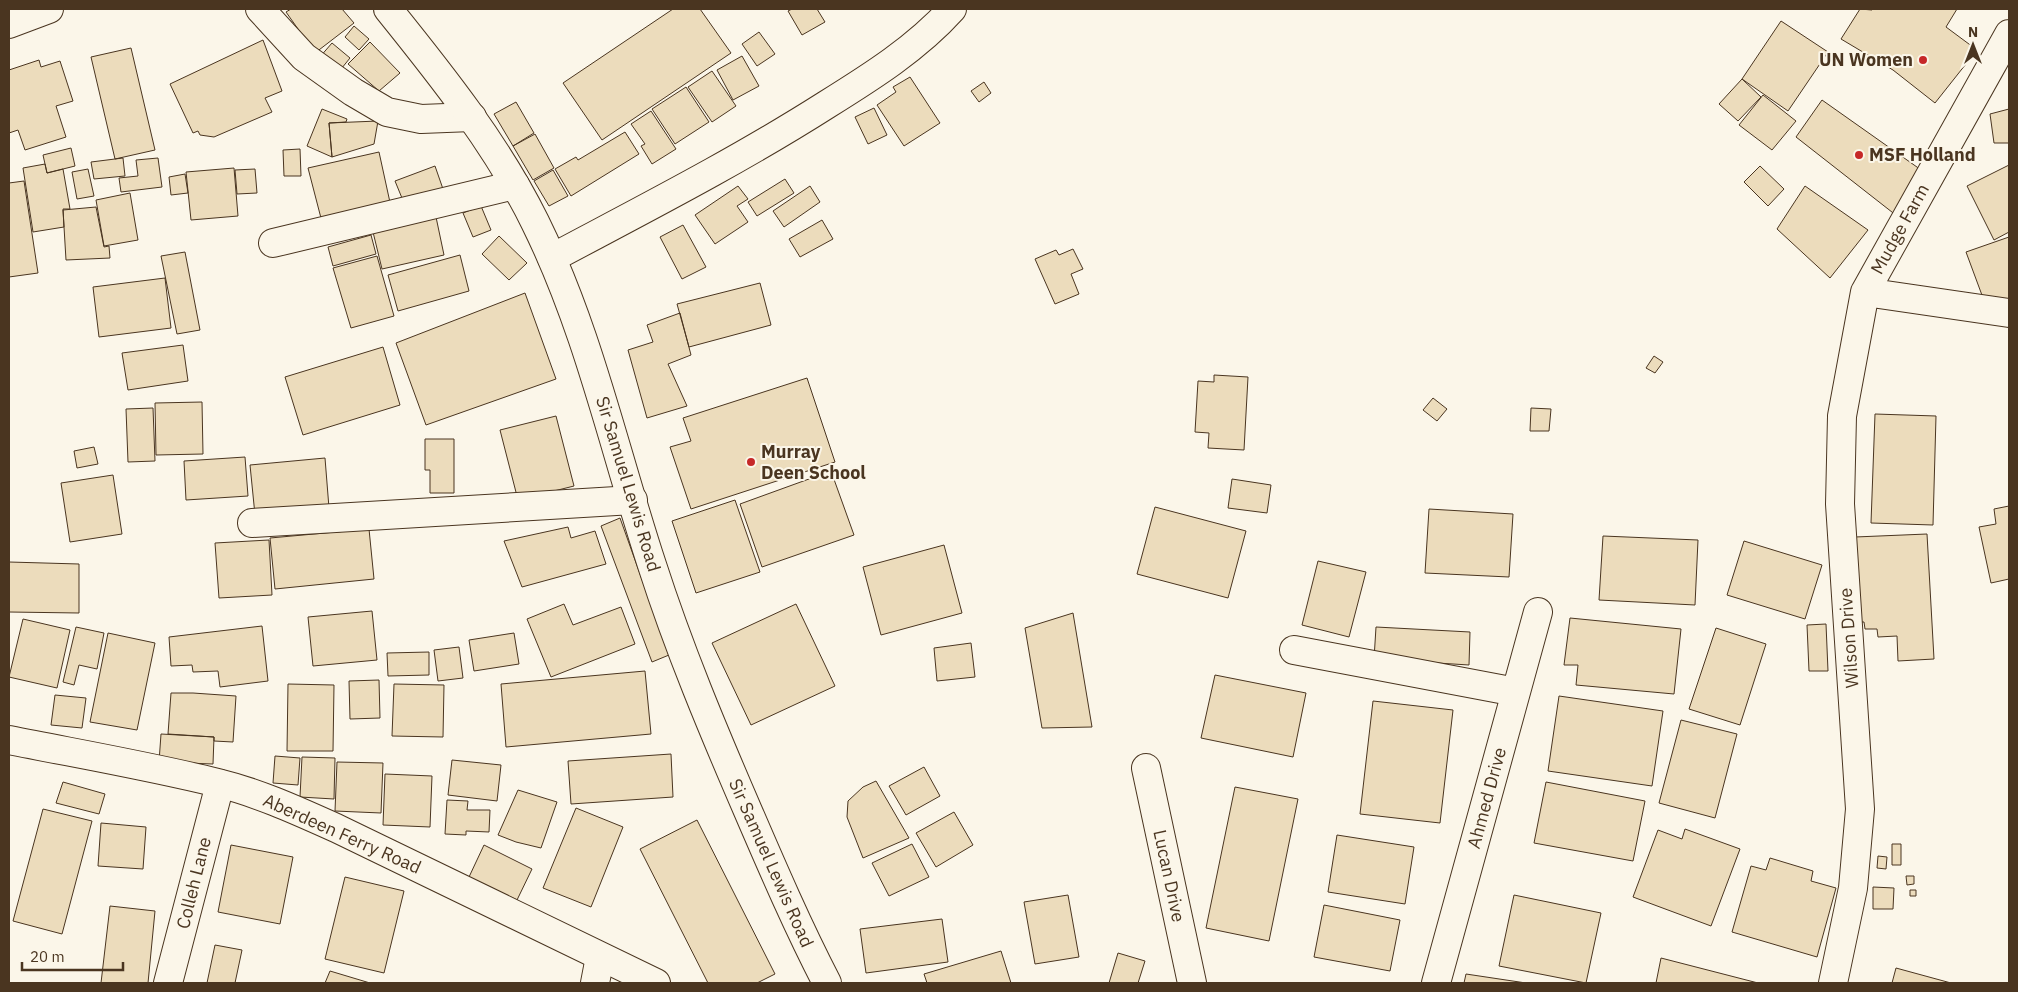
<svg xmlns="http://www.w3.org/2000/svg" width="2018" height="992" font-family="'IBM Plex Sans',sans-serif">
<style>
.building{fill:#ecdcbc;stroke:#4a3520}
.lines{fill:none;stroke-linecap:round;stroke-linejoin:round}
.minor-casing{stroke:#4a3520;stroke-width:30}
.tertiary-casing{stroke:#4a3520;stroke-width:30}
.secondary-casing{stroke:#4a3520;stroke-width:30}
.minor{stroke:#fbf6e9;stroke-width:28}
.tertiary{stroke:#fbf6e9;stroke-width:28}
.secondary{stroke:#fbf6e9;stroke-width:28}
.poi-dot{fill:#c62828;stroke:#fbf6e9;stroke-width:2}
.labels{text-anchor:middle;stroke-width:4;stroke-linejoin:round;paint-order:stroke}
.poi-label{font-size:18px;font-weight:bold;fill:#4a3520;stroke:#fbf6e9;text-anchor:start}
.street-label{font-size:18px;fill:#4a3520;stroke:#fbf6e9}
</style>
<rect width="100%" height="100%" fill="#fbf6e9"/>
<path class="building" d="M291,9H342L354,23L315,53L286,12Z
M673,9H700L731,53L602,140L563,83Z
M792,9H817L825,22L802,35L788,11Z
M1860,9L1872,10L1873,9H1957L1946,27L1977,50L1935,103L1893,70L1841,39Z
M1781,21L1828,52L1788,111L1742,79Z
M354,26L369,39L359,50L345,37Z
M759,32L775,54L757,66L742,44Z
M263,40L282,91L265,98L272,112L214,137L200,135L198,131L193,133L170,84Z
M370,42L400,73L379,91L348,64Z
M332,43L350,58L337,74L319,58Z
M131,48L155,150L115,159L91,57Z
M742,56L759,86L733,100L717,70Z
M39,60L41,67L60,61L73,101L56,106L66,137L25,150L18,130L9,133V70Z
M712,71L736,106L712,122L688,87Z
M910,77L940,123L904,146L877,105L896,92L893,87Z
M1742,79L1761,97L1738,121L1719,104Z
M984,82L991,93L979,102L971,91Z
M686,87L709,122L675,144L652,109Z
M1763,95L1796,121L1772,150L1739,125Z
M1822,100L1924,172L1897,216L1796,137Z
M516,102L534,133L513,146L494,114Z
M874,108L887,135L868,144L855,117Z
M322,109L347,119L346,122L329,123L332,157L307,146Z
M2009,109V143H1994L1990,114Z
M651,111L676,149L652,164L641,146L645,144L631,124Z
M378,121L374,144L332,157L329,123Z
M625,132L639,154L571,196L555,169L576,157L578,160Z
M535,134L554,168L533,180L513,146Z
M71,148L75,166L47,173L43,155Z
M300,149L301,176H284L283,150Z
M379,152L391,207L322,222L308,168Z
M123,158L125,176L94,179L91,162Z
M158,158L162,187L121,192L119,178L138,176L136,160Z
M45,164L47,173L63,169L70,209H63L64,227L33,232L23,168Z
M2009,165V232L1994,240L1967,186Z
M435,166L443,189L404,203L395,181Z
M1760,166L1784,189L1768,206L1744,182Z
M234,168L238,216L191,220L186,172Z
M88,169L94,196L77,199L72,172Z
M255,169L257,193L237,194L235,170Z
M553,170L568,196L549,206L534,181Z
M185,174L188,193L171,195L169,177Z
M785,179L794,193L757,216L748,202Z
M24,181L38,273L9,277V183Z
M738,186L748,199L737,206L748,222L715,244L695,215Z
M810,186L820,202L784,227L773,211Z
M1805,186L1868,230L1830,278L1777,229Z
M130,193L138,240L104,246L96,200Z
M481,206L491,230L473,237L463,213Z
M96,207L104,247L109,246L110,258L66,260L63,210Z
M436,217L444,255L382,269L373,232Z
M822,220L833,239L800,257L789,239Z
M683,225L706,267L682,279L660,237Z
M371,235L376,254L333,266L328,247Z
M499,236L527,263L509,280L482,254Z
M2009,237V298L1986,306L1966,252Z
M1073,249L1083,269L1071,274L1079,294L1055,304L1035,259L1056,250L1059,255Z
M185,252L200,330L177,334L161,256Z
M460,255L469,291L398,311L388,275Z
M377,256L394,316L351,328L333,268Z
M165,278L171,328L99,337L93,287Z
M760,283L771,325L689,347L677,304Z
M525,293L556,379L426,425L396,343Z
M680,313L691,355L668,364L687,406L647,418L628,350L653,342L647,325Z
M183,345L188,381L128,390L122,353Z
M383,347L400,405L303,435L285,377Z
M1654,356L1663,362L1655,373L1646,368Z
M1214,375L1248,377L1244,450L1208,448L1209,433L1195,432L1198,381L1214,382Z
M807,378L835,462L691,509L670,447L691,441L683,418Z
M1433,398L1447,409L1437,421L1423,410Z
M202,402L203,454L156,455L155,403Z
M153,408L155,461L128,462L126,409Z
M1531,408L1551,409L1549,431H1530Z
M1875,414L1936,416L1933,525L1871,523Z
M556,416L574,486L518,500L500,430Z
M425,439H454V493H430V470H425Z
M94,447L98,464L77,468L74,451Z
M245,457L248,496L186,500L184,461Z
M325,458L329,508L255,515L250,465Z
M831,471L854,535L762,567L740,504Z
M113,475L122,534L70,542L61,483Z
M1232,479L1271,485L1267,513L1228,508Z
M735,500L760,572L696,593L672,521Z
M2009,506V579L1991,583L1979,527L1996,524L1994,509Z
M1155,507L1246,531L1228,598L1137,574Z
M1429,509L1513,514L1509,577L1425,573Z
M620,518L669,655L652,662L601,526Z
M568,527L571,538L595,531L606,564L522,587L504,541Z
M369,529L374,579L275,589L270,538Z
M1927,534L1934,659L1898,661L1897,636L1878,637L1877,629H1865L1864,622H1858L1855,537Z
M1603,536L1698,540L1695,605L1599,600Z
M269,540L272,595L219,598L215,543Z
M1744,541L1822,565L1805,619L1727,595Z
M944,545L962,613L881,635L863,567Z
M1318,561L1366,572L1349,637L1302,625Z
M9,562L79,564V613L9,612Z
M564,604L573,625L621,607L635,644L551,677L527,619Z
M796,604L835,686L751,725L712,643Z
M372,611L377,660L313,666L308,617Z
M1073,613L1092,727L1042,728L1025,628Z
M1570,618L1681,629L1674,694L1576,685L1578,665H1564Z
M23,619L70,630L57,688L9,677Z
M1826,624L1828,671H1809L1807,625Z
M262,626L268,681L220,687L218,671L193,672L192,665L171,666L169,637Z
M76,627L104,633L97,669L79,665L74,685L63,682Z
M1376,627L1470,632L1469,665L1374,659Z
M1716,628L1766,644L1740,725L1689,709Z
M108,633L155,643L137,730L90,722Z
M514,633L519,664L474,671L469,640Z
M971,643L975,677L937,681L934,648Z
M459,647L463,678L438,681L434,650Z
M429,652V675L388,676L387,653Z
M645,671L651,734L506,747L501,684Z
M1215,675L1306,693L1293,757L1201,738Z
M379,680L380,718L350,719L349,681Z
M288,684L334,685L333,751H287Z
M394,684L444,685L443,737L392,736Z
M171,693H193L236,696L233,742L214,741V737L168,734Z
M55,695L86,698L82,728L51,725Z
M1559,696L1663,711L1652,786L1548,771Z
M1373,701L1453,710L1440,823L1360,814Z
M1681,720L1737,734L1715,818L1659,803Z
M161,734L214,737L213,764L159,762Z
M671,754L673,797L571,804L568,761Z
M275,756L300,758L298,785L273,783Z
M302,757L335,758L334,799L300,797Z
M452,760L501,765L497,801L448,795Z
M337,762L383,763L381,813L335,811Z
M924,767L940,796L906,815L889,786Z
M385,774L432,776L430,827L383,825Z
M876,781L909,838L863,858L847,817L848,801L863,787Z
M63,782L105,794L99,814L56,803Z
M1546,782L1645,801L1633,861L1534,843Z
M1235,787L1298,799L1269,941L1206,928Z
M518,790L557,802L541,848L516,842L498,835Z
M447,800L468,801L467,810H490L489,832L466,831V835L445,834Z
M576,808L623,827L591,907L543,888Z
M43,809L92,821L62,934L13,921Z
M954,812L973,845L936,867L916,833Z
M697,820L775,974L757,983H708L640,849Z
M101,823L146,827L143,869L98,866Z
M1685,829L1740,849L1711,926L1633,897L1658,830L1682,839Z
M1337,835L1414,847L1405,904L1328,892Z
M912,844L929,877L889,896L872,863Z
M1892,844H1901V865H1892Z
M231,845L293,857L280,924L218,912Z
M484,845L532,869L517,900L469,877Z
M1878,856L1887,857L1886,869L1877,868Z
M1770,858L1813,871L1811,881L1836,888L1817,957L1732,932L1751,866L1766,870Z
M1906,876H1914V884L1907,885Z
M345,877L404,891L384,973L325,959Z
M1873,887L1894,888L1893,909H1873Z
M1910,890H1916V896H1910Z
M1068,895L1079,957L1035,964L1024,902Z
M1514,895L1601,913L1586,983L1499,966Z
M1324,905L1400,920L1390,971L1314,957Z
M110,906L155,911L148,983H101Z
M942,919L948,962L866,973L860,929Z
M215,945L242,950L235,983H207Z
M1001,951L1011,983H927L924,974Z
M1118,953L1145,961L1138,983H1109Z
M1661,958L1758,983H1656Z
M1896,968L1951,983H1892Z
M330,971L370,983H325Z
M1466,974L1526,983H1464Z"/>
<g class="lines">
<g class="minor-casing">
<path id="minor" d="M260,9L304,57L353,92L387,112L421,119L472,117
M9,24L49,9
M273,243L515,185
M552,258C644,209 738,161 826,105C871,77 917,48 952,9
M1865,292L2009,313
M252,523L633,500
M1294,650L1516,692
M1146,768L1192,983
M168,983L220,784
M595,983L600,957
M1436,983L1538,612
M1833,983L1853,888L1860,809L1840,504L1842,416L1865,292L2009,34"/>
</g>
<g class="tertiary-casing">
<path id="tertiary" d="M9,740C79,754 149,766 218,783C259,793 298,811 336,828L656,983"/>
</g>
<g class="secondary-casing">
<path id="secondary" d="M388,9C442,76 497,145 535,222C589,331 614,450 652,565C679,649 713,730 748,811C773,869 798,927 827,983"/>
</g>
<use href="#minor" class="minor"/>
<use href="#tertiary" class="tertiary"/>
<use href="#secondary" class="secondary"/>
</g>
<g class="poi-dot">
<circle cx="1923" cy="60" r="5"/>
<circle cx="1859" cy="155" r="5"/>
<circle cx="751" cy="462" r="5"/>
</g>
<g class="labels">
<g class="poi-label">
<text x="1913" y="66" text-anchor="end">UN Women</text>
<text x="1869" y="161">MSF Holland</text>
<text x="761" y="458">Murray<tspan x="761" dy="21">Deen School</tspan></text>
</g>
<g class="street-label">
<text transform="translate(1900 229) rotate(-61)" y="6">Mudge Farm</text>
<text transform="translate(628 484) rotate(73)" y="6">Sir Samuel Lewis Road</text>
<text transform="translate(1849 638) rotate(-94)" y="6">Wilson Drive</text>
<text transform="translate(1487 798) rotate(-75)" y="6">Ahmed Drive</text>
<text transform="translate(342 834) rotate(24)" y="6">Aberdeen Ferry Road</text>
<text transform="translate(771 863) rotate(66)" y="6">Sir Samuel Lewis Road</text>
<text transform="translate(1169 876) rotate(78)" y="6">Lucan Drive</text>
<text transform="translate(194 883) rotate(-76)" y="6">Colleh Lane</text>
</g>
</g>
<rect width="2018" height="992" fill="none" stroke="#4a3520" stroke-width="20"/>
<g transform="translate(1973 45)" stroke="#fbf6e9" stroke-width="4" paint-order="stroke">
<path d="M0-4L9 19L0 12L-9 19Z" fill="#4a3520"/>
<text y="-8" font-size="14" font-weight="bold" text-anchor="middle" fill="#4a3520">N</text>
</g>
<path d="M22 962v8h101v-8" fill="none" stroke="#4a3520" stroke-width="2.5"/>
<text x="30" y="962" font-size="15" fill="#4a3520" stroke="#fbf6e9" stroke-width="4" paint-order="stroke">20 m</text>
</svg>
